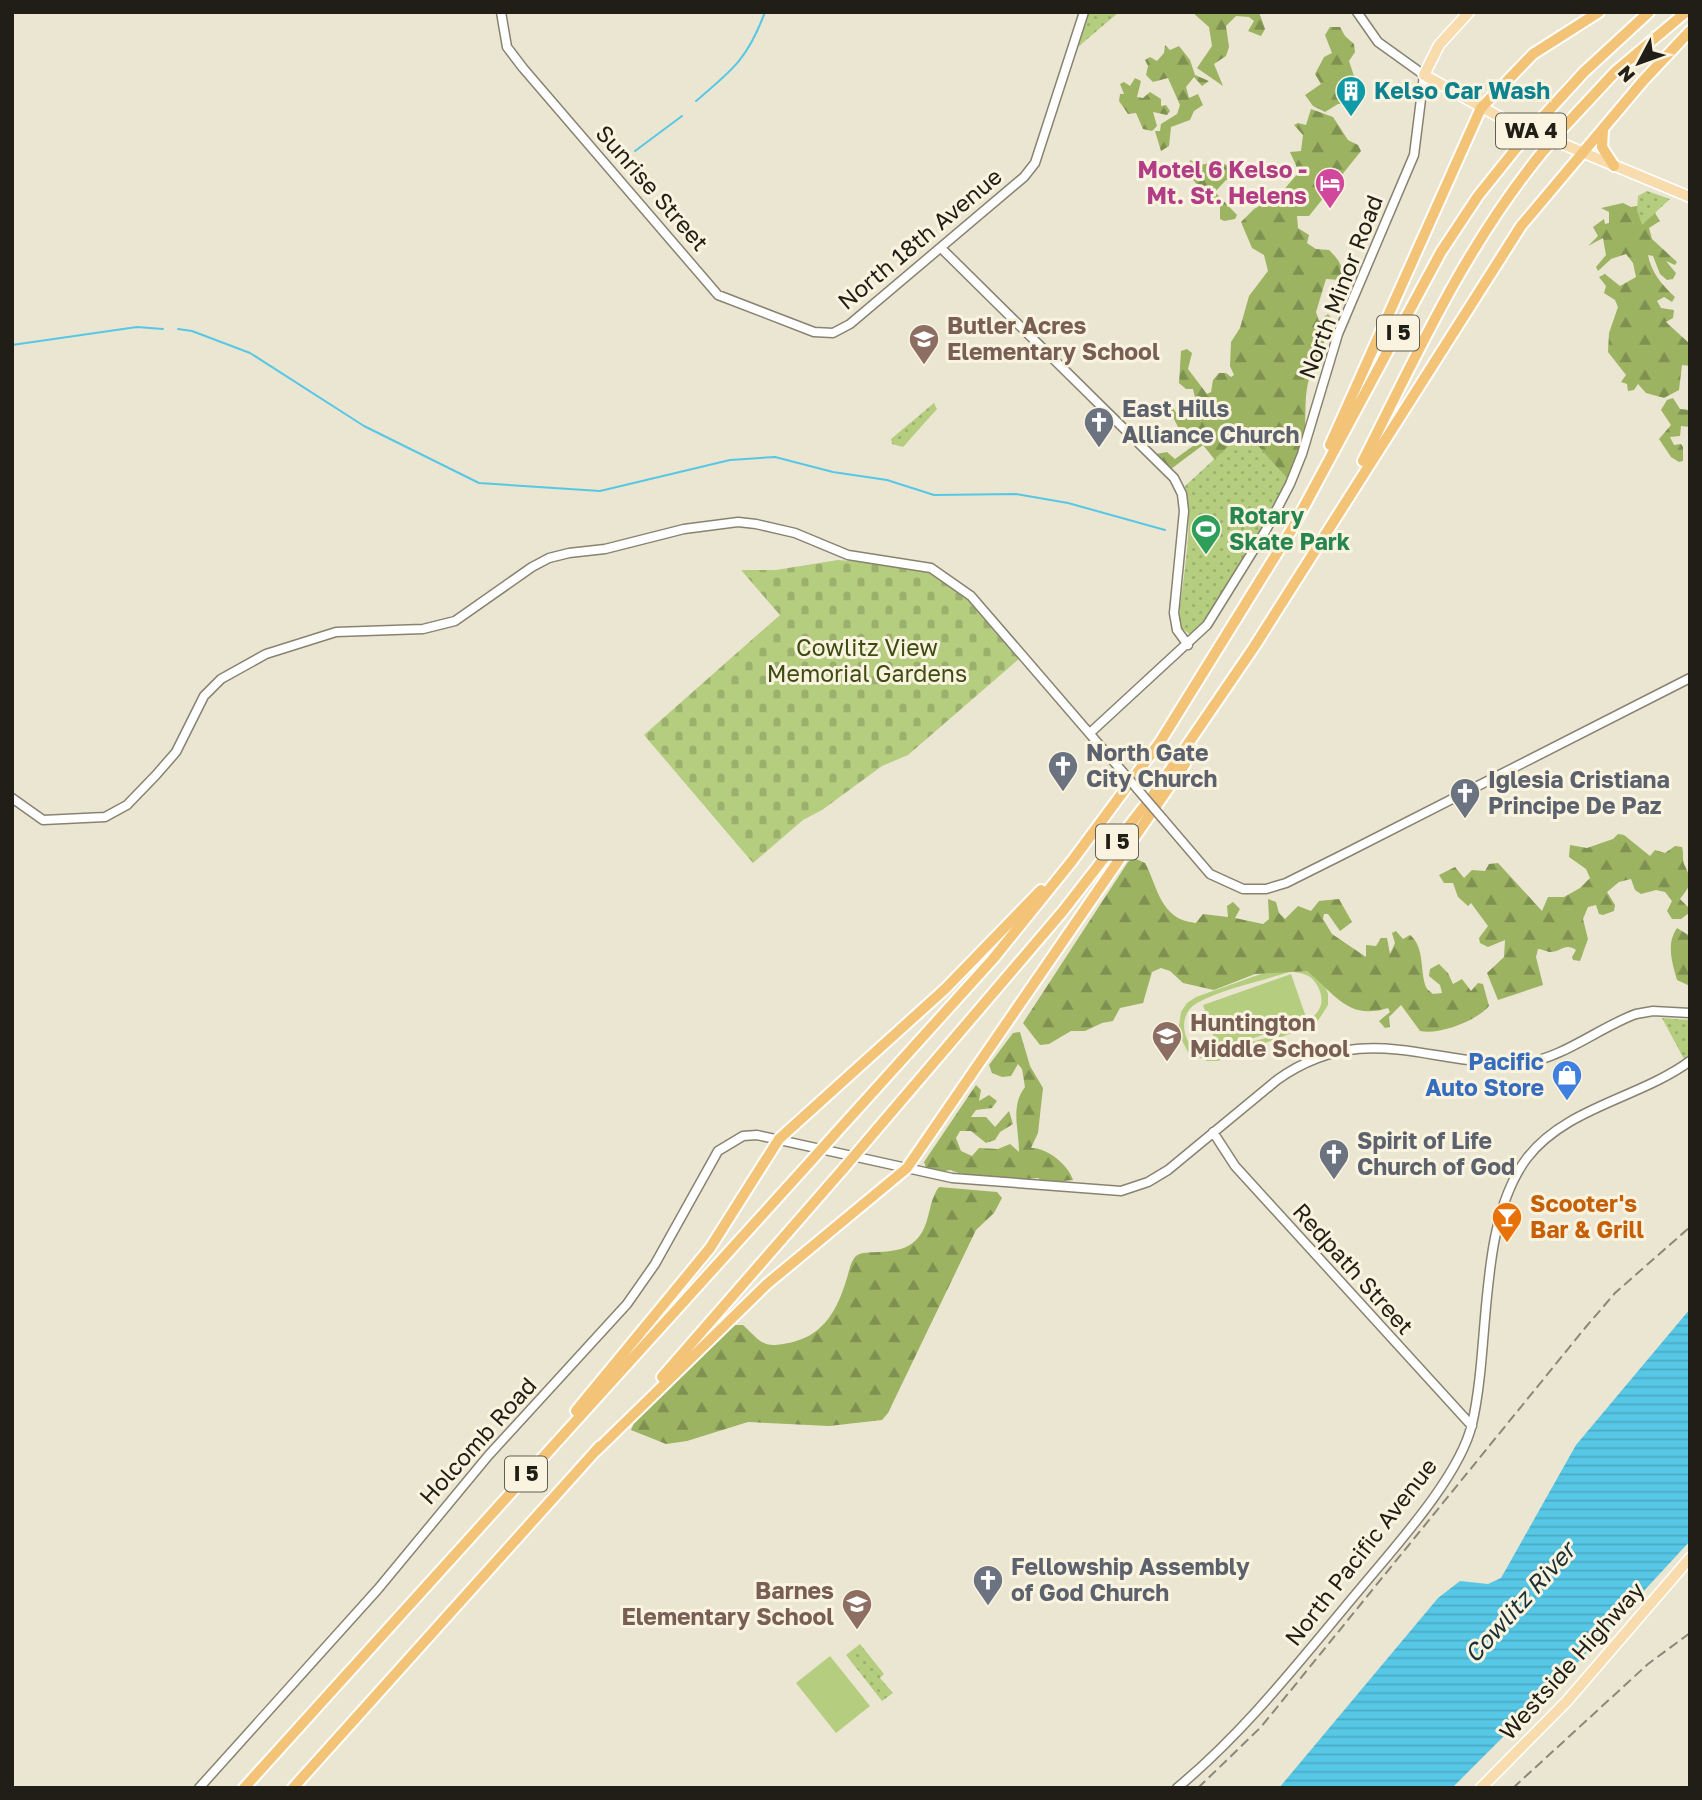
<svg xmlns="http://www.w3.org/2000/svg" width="1702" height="1800" font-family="'Golos Text',sans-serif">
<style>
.grass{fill:#b5cd7e;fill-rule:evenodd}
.forest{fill:url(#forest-firs)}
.cemetery{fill:url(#cemetery-stones)}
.park{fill:url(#park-dots)}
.water{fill:url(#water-rules)}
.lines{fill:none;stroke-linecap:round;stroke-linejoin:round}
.stream{stroke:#57c7e6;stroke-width:2}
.minor-casing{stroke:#888371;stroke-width:11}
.major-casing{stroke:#fff;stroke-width:13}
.highway-casing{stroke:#fff;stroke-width:14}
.minor{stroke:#fff;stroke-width:8}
.major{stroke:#f8dcad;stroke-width:10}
.highway{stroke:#f3c477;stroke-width:10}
.rail{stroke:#8b8779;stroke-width:2;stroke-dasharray:10 5;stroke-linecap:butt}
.minor-bridge-casing{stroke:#888371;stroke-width:11;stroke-linecap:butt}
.highway-bridge-casing{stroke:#fff;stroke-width:14;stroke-linecap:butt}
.minor-bridge{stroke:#fff;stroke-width:8}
.highway-bridge{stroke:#f3c477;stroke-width:10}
.labels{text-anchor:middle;stroke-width:6;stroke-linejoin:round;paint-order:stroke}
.shield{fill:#f9f3df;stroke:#615e52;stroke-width:2}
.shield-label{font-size:21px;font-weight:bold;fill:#201e16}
.culture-label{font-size:23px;font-weight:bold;fill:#0d838f;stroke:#f9f3df;text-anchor:start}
.hotel-label{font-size:23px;font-weight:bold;fill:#b23c85;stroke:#f9f3df;text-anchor:end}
.street-label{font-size:23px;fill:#201e16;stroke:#f9f3df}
.education-label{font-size:23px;font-weight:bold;fill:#785e54;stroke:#f9f3df;text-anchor:start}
.worship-label{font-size:23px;font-weight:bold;fill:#5b616d;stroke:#f9f3df;text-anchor:start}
.leisure-label{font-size:23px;font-weight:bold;fill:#27864d;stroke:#f9f3df;text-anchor:start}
.park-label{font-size:23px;fill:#3e4c11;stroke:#f9f3df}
.shop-label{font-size:23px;font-weight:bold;fill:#366cbe;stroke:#f9f3df;text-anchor:end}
.food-label{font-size:23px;font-weight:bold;fill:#c56008;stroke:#f9f3df;text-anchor:start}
.water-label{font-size:24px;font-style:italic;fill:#1c3036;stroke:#f9f3df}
</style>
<defs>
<pattern id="forest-firs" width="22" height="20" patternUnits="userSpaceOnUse" patternTransform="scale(1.75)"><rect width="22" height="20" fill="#9cb362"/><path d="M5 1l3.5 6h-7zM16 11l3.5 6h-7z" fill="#7f9150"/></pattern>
<pattern id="cemetery-stones" width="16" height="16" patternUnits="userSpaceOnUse" patternTransform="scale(1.75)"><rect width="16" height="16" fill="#b5cd7e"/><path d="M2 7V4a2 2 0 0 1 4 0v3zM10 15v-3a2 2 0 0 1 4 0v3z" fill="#9bb06c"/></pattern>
<pattern id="park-dots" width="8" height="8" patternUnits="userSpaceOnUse" patternTransform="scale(1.75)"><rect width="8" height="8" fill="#b5cd7e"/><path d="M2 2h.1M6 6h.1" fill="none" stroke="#9bb06c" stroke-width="1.8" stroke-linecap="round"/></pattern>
<pattern id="water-rules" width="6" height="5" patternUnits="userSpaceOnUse" patternTransform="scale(1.75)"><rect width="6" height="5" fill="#57c7e6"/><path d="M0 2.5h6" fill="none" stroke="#4baac5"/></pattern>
</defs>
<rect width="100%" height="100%" fill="#ebe6d2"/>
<path class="grass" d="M1297,964L1324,983L1328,994V1005L1316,1024L1218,1061H1207L1188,1052L1178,1033L1181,1012L1187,1003L1196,997L1286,965ZM1289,972C1300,972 1311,974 1317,985C1339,1023 1275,1034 1252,1042C1238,1046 1219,1057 1205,1053C1182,1048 1176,1015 1197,1003C1222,989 1262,981 1289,972Z
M1291,974L1307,1020L1218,1050L1203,1005Z
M830,1656L870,1706L836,1733L796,1683Z"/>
<path class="forest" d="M1192,12H1259L1265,29L1261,36L1248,31L1254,21L1249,17L1236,16L1226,26L1229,47L1226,56L1214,64L1223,86L1197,68L1212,46L1209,27Z
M1330,27H1340L1345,36L1354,44L1355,52L1349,61L1354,76L1338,84L1348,89L1351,97L1344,104H1338L1325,112L1313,106L1305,95L1321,84L1315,74L1324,57L1332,53L1325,35Z
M1165,45L1170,50L1179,46L1190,60L1195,75L1209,81L1202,86L1194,77L1186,87L1189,98L1198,94L1203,105L1194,111L1190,120L1171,127L1169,146L1161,151L1155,131H1160L1161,124L1177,114L1180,105L1168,78L1153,82L1146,75L1148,66L1145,60L1150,57L1157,61L1164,53Z
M1135,78L1141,81L1137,97L1143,98L1150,92L1161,99V106L1166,105L1170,111L1167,115L1153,112L1157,126L1152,131L1143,129L1136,113L1128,114L1119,101L1120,94H1124L1120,84L1124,82L1130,86Z
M1311,109L1333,117L1348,140L1358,145L1361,151L1309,216H1297L1298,228L1309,235L1307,243L1316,249L1329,250C1338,259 1346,268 1340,280L1326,279L1316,312L1319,321L1328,314L1333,320L1331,327L1323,328L1324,343L1316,350L1319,362C1299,383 1309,418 1303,444C1300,456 1294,474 1287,485C1284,491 1278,495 1274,502L1277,508L1271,521L1257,444L1215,460L1203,445L1171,469L1156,454L1167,452L1175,459L1193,446V441L1182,435L1170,411L1173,408L1179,417C1191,418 1200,410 1205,400L1202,397L1195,398L1193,389H1186L1179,383L1181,351L1187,349L1192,353L1188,369L1207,394L1211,392L1213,380L1219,373H1226L1231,377L1234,375L1230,366L1231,342L1240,328L1249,296L1268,271L1264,255L1252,248L1241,222L1254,209L1281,193L1299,172L1290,152L1301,151L1303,135L1294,125L1298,123L1306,125Z
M1190,160L1201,165C1215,161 1221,160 1234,170L1233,180H1226L1215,192L1237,215L1235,219L1224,221L1220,219V205C1206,188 1186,185 1190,160Z
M1623,203L1631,207L1642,205L1655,213L1660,221L1649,228L1652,239L1677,262L1675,265L1666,261L1676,273L1673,279L1667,280L1660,274L1653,256L1648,255C1651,272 1662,285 1675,297L1672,302L1664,297L1657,301L1661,308L1674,310L1673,318L1666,322L1690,344V366L1682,365L1679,390L1664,398L1646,393L1638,384L1634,390L1628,391L1627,384L1621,382L1626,375L1608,352L1609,333L1618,307L1615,300L1604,293L1606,286L1599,277L1605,274L1620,286L1636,277L1633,263L1626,254L1611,259L1598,271L1596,267L1606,255L1603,238L1588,246L1598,236L1593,227L1604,219L1605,224L1609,223V212L1601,208Z
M1673,398L1680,409L1690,410V427L1681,426L1680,436L1670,437L1674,445L1681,444L1683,447V461L1679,462L1671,457L1659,439L1671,425L1661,410L1667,400Z
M1618,834L1624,835L1650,856L1655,850L1665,853L1675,846L1682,847C1684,853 1682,858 1684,864C1693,882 1691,885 1680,899L1688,907L1689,913L1681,919H1672L1667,911L1672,901L1665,892L1656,890L1641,894L1635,890L1631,879L1619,882L1607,892L1615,905L1614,911L1603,915L1599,914L1596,905L1588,907L1583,919L1588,939L1580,961L1573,960L1572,957L1576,950C1565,942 1560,953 1549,952C1545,951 1542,949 1538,949L1536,957L1543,985L1498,1000L1487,973L1504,957L1505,940L1488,947L1480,943L1479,938L1488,926L1471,903L1468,906L1458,897L1453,883H1444L1439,875L1455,867L1464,878L1472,870L1485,871L1489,864L1498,863L1542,911L1548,897H1564L1580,888L1590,878L1586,869L1569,857L1570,845L1587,848L1613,839Z
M1134,858L1145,863C1158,887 1160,920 1196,923L1203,914L1228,917L1227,906L1233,902L1240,909L1235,918L1263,924L1269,919L1268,899L1276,902L1279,913L1285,919L1298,906L1311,911L1319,901L1339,899L1352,922L1340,931L1328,914H1324L1323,919L1332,934L1366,957V945L1376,946L1381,938H1387L1390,954L1395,943L1392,933L1396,931L1403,939L1410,935C1426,948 1419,974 1427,989L1433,994L1442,993L1440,985L1429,976L1430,969L1439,964L1448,973L1453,984L1462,979L1471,991L1478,983L1483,984L1489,1006C1476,1021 1440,1035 1420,1031L1401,1005L1389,1017L1390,1027L1385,1028L1379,1021L1390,1012L1388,1008C1347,1021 1335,993 1307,971L1255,974L1214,990L1183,983L1170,971L1161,968L1152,972L1143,1003L1120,1008L1113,1021L1102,1023L1085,1031H1071L1049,1044L1040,1045L1023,1023L1128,862Z
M1677,928L1690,936V986L1677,980C1672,962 1666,944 1677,928Z
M1020,1032L1030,1066L1043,1088L1038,1133L1031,1148C1046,1147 1069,1165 1073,1180L1045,1183L1038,1178C1009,1181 978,1180 950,1170L941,1172L927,1170L924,1162L976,1085L981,1090L979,1101L989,1095L997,1101L992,1108L976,1110L971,1117H986L995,1127L1009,1111L1013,1124L1000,1132L995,1140L986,1143L971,1131H960L956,1138L961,1151L972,1156L979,1148L998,1149L1010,1144L1019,1152C1019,1128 1010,1107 1025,1087L1022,1069L1018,1064L1011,1076L1002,1077L992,1073L989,1065L1013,1033Z
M939,1187L997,1192L1002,1198L994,1213L976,1230L888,1413L882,1420L829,1426L748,1422L687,1441L666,1444L631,1430L634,1423L735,1325H743C763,1344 763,1349 793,1342C824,1334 837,1310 846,1281C849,1273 850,1262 856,1256C865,1248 899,1258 916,1240C931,1226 927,1203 939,1187Z"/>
<path class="cemetery" d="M838,560C861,562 887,561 909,565C958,575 990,624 1020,658L908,755L882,766L822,810L803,820L753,863L644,735L780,615L741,570H776Z"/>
<path class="park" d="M1089,12H1119L1078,47V46Z
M1647,191L1670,199L1642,225L1637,210L1638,196Z
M934,403L937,409L903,447L892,444L891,439Z
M1245,431L1287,478C1263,529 1232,596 1191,635L1180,627L1179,618C1183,574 1194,529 1185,486Z
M1662,1018L1690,1020V1054L1684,1059Z
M860,1644L884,1674L880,1678L893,1693L882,1701L846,1655Z"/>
<path class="water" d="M1690,1309V1541L1581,1659L1452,1788H1279L1438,1598L1460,1581L1488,1584L1501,1578L1576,1445Z"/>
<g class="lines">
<path class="stream" d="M696,101C733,70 748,58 765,12
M635,151L682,116
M178,329L192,331L250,353L364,426L479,483L600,491L730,460L775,457L833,472L887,480L934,495L1016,494L1068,503L1165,530
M12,345L137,327L163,329"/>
<g class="minor-casing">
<path id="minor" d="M501,12L507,47L523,68L718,295L814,332L833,333L850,324L1024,177L1035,163L1084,12
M941,248L1174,478L1182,494L1184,511L1174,613L1177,630L1188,645
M1091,732L1207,625L1266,530L1290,484L1302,454L1338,334L1414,155L1424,75L1378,42L1357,12
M12,798L43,820L105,817L127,805L156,775L176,752L204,696L221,679L266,654L336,632L423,629L455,621L532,567L549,558L569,553L605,549L684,529L738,522L756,524L795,533L848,555L931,568L971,596L1115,763
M1163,819L1210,874L1243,889H1266L1286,883L1346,853L1690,678
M1213,1132L1235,1166L1472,1426
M199,1788L378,1589L488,1456L627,1304L655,1264L718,1151L743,1136L757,1135L952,1178L1121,1191L1148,1182L1168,1170L1277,1080C1367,1016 1435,1070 1528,1062C1562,1058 1602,1026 1636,1014L1653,1011L1690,1013
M1177,1788C1247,1730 1302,1658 1360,1589C1394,1548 1460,1476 1472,1424C1491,1344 1477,1225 1527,1158C1566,1107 1640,1098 1690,1061"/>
</g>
<g class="major-casing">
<path id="major" d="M1469,12L1439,45L1424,75L1505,120L1690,197
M1481,1788L1567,1701L1690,1558"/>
</g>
<g class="highway-casing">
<path id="highway" d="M1541,119L1584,72L1649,12
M1563,128L1616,71L1686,12
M1603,130L1602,147L1614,166
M1330,445L1481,108L1533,54L1599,12
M1363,461C1417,354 1464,249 1540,155
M835,1134L993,959L1072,861L1160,742L1292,529L1441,252L1478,196L1518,146
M866,1142L1063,911L1153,795L1254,647L1521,226L1643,81L1690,31
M662,1377L844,1168
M576,1411L710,1248L779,1139L945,989L1041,890
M596,1451L767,1284L907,1168L1185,764L1192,749
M244,1788L810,1162
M293,1788L600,1446"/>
</g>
<use href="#minor" class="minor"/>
<use href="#major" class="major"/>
<use href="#highway" class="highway"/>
<path class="rail" d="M1198,1788L1261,1727L1585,1328L1615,1293L1690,1227
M1513,1788L1648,1664L1690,1633"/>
<g class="minor-bridge-casing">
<path id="minor-bridge" d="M1115,763L1163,819"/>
</g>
<g class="highway-bridge-casing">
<path id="highway-bridge" d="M1518,146L1541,119
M1540,155L1563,128
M810,1162L835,1134
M844,1168L866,1142"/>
</g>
<use href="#minor-bridge" class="minor-bridge"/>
<use href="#highway-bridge" class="highway-bridge"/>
</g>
<defs>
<g id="building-pin" transform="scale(1.575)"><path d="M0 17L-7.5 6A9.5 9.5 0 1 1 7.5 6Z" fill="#0f9aa8" stroke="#f9f3df"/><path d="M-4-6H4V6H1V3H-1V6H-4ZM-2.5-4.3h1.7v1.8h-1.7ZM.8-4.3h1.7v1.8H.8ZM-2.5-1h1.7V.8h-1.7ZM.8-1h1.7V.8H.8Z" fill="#fff"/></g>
<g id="hotel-pin" transform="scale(1.575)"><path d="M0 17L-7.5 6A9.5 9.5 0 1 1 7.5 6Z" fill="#d1479c" stroke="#f9f3df"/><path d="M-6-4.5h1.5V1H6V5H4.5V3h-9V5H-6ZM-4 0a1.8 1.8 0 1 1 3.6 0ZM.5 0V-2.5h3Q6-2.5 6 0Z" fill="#fff"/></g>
<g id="school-pin" transform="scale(1.575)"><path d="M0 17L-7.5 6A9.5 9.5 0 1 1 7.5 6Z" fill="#8d6e63" stroke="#f9f3df"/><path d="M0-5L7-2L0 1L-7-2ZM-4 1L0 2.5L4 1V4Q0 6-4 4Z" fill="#fff"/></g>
<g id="church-pin" transform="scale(1.575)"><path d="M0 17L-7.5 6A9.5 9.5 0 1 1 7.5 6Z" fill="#6b7280" stroke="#f9f3df"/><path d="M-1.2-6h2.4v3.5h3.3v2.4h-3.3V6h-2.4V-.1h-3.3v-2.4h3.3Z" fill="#fff"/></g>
<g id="stadium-pin" transform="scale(1.575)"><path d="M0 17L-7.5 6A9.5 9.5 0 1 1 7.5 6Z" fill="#2e9e5b" stroke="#f9f3df"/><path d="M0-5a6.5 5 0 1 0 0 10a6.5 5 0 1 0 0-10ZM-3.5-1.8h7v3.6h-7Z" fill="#fff"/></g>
<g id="shop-pin" transform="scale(1.575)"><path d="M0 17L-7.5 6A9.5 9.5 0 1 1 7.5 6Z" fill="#3f7fe0" stroke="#f9f3df"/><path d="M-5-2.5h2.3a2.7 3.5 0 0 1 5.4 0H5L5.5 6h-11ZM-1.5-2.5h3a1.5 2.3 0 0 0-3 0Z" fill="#fff"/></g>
<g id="bar-pin" transform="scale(1.575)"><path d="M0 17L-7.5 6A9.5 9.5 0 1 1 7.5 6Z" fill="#e8710a" stroke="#f9f3df"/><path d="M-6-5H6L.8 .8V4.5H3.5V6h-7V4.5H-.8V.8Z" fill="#fff"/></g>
</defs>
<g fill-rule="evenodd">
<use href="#building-pin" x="1351" y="91"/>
<use href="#hotel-pin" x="1330" y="183"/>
<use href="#school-pin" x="924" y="339"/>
<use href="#church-pin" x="1099" y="422"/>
<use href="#stadium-pin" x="1206" y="529"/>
<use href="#church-pin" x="1063" y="766"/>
<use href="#church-pin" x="1465" y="793"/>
<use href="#school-pin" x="1167" y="1036"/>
<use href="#shop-pin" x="1567" y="1075"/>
<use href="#church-pin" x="1334" y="1154"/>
<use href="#bar-pin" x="1507" y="1217"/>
<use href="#church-pin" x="988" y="1580"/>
<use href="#school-pin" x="857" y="1604"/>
</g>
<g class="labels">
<g class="shield">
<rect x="1496" y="113.5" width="70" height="35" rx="5"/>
<rect x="1377" y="315.5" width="42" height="35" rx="5"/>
<rect x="1096" y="824.5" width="42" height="35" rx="5"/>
<rect x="505" y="1456.5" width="42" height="35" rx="5"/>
</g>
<g class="shield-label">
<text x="1531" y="138">WA 4</text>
<text x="1398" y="340">I 5</text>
<text x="1117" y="849">I 5</text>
<text x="526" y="1481">I 5</text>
</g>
<g class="culture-label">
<text x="1374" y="99">Kelso Car Wash</text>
</g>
<g class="hotel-label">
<text x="1307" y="178">Motel 6 Kelso -<tspan x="1307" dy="26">Mt. St. Helens</tspan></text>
</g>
<g class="street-label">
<text transform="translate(652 188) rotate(49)" y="8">Sunrise Street</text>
<text transform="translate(920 239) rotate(-40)" y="8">North 18th Avenue</text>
<text transform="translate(1341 287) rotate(-69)" y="8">North Minor Road</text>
<text transform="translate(1353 1269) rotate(48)" y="8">Redpath Street</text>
<text transform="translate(478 1441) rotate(-48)" y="8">Holcomb Road</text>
<text transform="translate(1361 1552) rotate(-52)" y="8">North Pacific Avenue</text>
<text transform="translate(1572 1661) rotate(-48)" y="8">Westside Highway</text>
</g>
<g class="education-label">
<text x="947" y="334">Butler Acres<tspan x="947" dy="26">Elementary School</tspan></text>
<text x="1190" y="1031">Huntington<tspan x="1190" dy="26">Middle School</tspan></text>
<text x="834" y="1599" text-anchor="end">Barnes<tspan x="834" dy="26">Elementary School</tspan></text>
</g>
<g class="worship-label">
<text x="1122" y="417">East Hills<tspan x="1122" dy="26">Alliance Church</tspan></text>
<text x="1086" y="761">North Gate<tspan x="1086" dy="26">City Church</tspan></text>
<text x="1488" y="788">Iglesia Cristiana<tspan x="1488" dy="26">Principe De Paz</tspan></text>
<text x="1357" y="1149">Spirit of Life<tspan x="1357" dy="26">Church of God</tspan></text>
<text x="1011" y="1575">Fellowship Assembly<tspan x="1011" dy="26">of God Church</tspan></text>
</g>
<g class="leisure-label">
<text x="1229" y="524">Rotary<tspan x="1229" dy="26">Skate Park</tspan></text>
</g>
<g class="park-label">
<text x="867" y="656">Cowlitz View<tspan x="867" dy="26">Memorial Gardens</tspan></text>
</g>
<g class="shop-label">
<text x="1544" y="1070">Pacific<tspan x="1544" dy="26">Auto Store</tspan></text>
</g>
<g class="food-label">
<text x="1530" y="1212">Scooter's<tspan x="1530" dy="26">Bar &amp; Grill</tspan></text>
</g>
<g class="water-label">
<text transform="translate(1520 1603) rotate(-48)" y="8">Cowlitz River</text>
</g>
</g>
<rect width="1702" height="1800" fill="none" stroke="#201e16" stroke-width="28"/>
<g transform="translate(1639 63) rotate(229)" stroke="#f9f3df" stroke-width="5" paint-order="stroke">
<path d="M0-5L12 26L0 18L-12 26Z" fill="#201e16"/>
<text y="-10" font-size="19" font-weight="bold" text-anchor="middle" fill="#201e16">N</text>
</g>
</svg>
